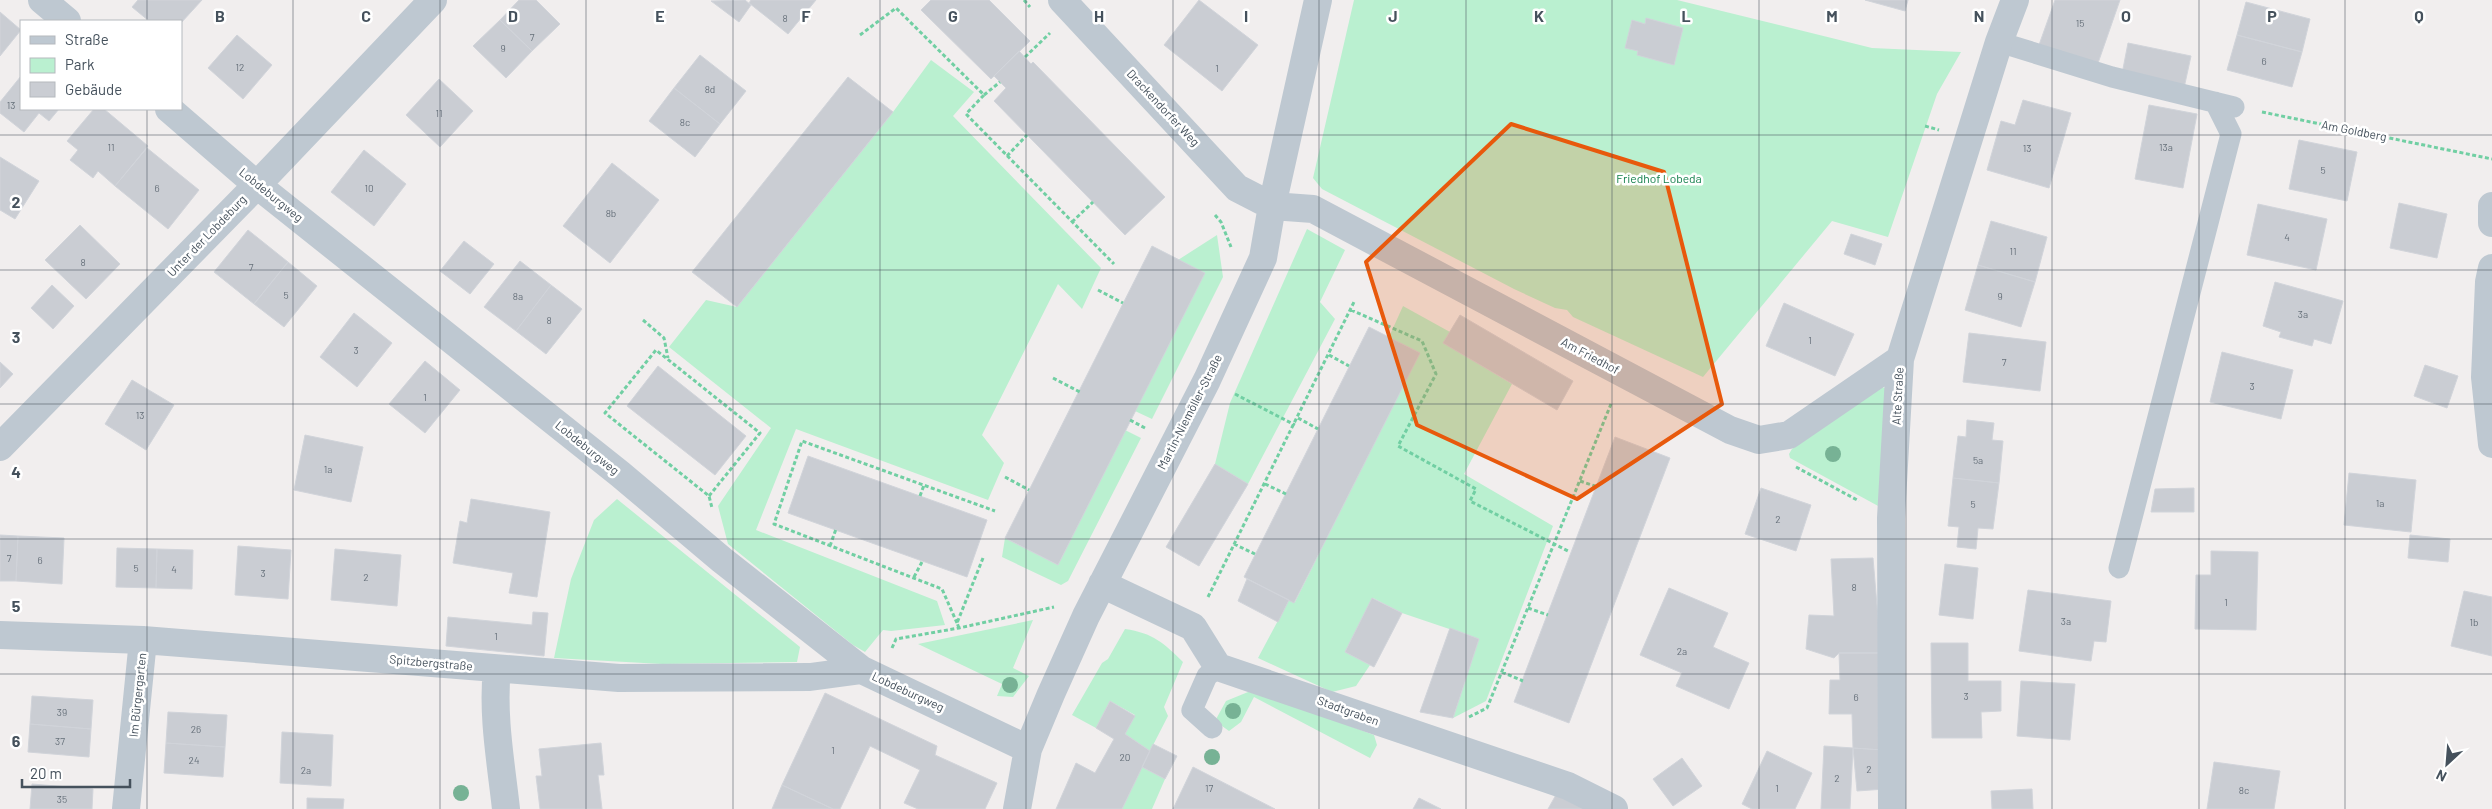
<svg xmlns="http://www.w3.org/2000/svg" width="2492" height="809" font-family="Barlow,sans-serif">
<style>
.green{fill:#baf0d0}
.building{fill:#cacdd3;stroke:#d1d4da}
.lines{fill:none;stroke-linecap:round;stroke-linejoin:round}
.path{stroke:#71cfa3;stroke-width:3;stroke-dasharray:4 2.5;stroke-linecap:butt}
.lane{stroke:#bec8d1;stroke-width:21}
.street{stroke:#bec8d1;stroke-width:28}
.tree{fill:#77b295}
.marked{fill:#e8590c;fill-opacity:0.2;stroke:#e8590c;stroke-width:4;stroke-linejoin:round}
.grid{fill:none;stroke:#45515c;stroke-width:1;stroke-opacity:0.55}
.labels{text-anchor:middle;stroke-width:5;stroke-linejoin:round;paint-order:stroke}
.number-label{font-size:10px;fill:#66707a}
.street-label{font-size:12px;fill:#45515c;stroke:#fff}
.park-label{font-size:12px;fill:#13804c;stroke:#fff}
.grid-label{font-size:16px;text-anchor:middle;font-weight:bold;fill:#45515c;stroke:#fff;stroke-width:5;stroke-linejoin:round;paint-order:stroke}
</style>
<rect width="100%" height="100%" fill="#f1eeee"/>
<path class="green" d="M1354,0H1677L1872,48L1961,52L1937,94L1888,237L1832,221L1703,377L1573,317L1567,310L1555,308L1514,289L1322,189L1313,178Z
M931,60L974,92L953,116L1101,268L1082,309L1058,284L982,435L1004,463L988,500L796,429L756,530L937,601L945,625L891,631L883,630L865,652L853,645L728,544L718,506L771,428L669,347L706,300L737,307L893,112Z
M1307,229L1345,250L1320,302L1335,319L1248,484L1215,464L1230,403Z
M1217,235L1223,277L1152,419L1135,411L1178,260Z
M1403,306L1450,332L1444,343L1512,384L1464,474L1553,526L1486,701L1453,718L1479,639L1402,613L1373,598L1345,652L1370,665L1356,686L1332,692L1258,658L1289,600L1295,602L1419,353L1389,337Z
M1882,387L1891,390L1880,507L1790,458L1789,454L1792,449Z
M1125,430L1141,438L1068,581L1061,585L1002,557L1005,538L1058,565Z
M617,499L800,647L797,662L662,664L554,658L571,579L594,520Z
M1033,620L1013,668L1029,676L1013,697L997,696L1002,684L918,644Z
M1125,629C1153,633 1164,643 1183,662L1164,707L1168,716L1150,751L1125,734L1135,715L1110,701L1096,728L1072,715L1102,663L1108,659Z
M1253,690L1374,735L1377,745L1370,758L1254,697L1241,722L1229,731L1215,721L1226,701Z
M1142,767L1165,779L1152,809H1122Z"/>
<path class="building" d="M138,0H202L181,23V21H149L132,7Z
M519,0H536L560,24L532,51L500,20Z
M745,0L751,5L739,22L711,1Z
M751,0H816L788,34L749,3Z
M931,0H989L1030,41L991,79L921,10Z
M1199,0L1258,45L1222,91L1164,45Z
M1865,0H1908L1905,11Z
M2055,0H2120L2097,66L2039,45Z
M2246,2L2310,19L2302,52L2237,35Z
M0,12L21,30L0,56Z
M1646,18L1683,28L1674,65L1637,55L1638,51L1625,48L1632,20L1645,24Z
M500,20L532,51L506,78L473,46Z
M237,35L272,65L243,99L208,68Z
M2237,35L2302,52L2292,87L2227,70Z
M2128,43L2191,56L2184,88L2122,74Z
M1019,51L1031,64L1033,62L1165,197L1125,235L994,101L1006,88L994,76Z
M700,55L746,91L720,124L674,88Z
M21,76V109H59L49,121L39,113L24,132L0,113V102Z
M848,77L893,112L737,307L692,272Z
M439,79L473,111L440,147L406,115Z
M674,88L720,124L695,157L649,121Z
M2023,100L2071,113L2049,188L1987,170L2001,121L2015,125Z
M2149,105L2197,114L2183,188L2135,179Z
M94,109H104L148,146L115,186L98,171L93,178L70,160L78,150L67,141Z
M2299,140L2357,152L2347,201L2289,189Z
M147,148L199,190L168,229L115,186Z
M364,150L406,184L374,226L331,192Z
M0,157L39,181L15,219L0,210Z
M612,163L659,200L610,263L563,226Z
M2399,203L2447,214L2437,258L2390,248Z
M2258,204L2327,219L2316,270L2247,255Z
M1991,221L2047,237L2035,282L1978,265Z
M80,225L120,264L86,299L45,260Z
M248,230L288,262L254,304L214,272Z
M1851,234L1882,244L1875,265L1844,254Z
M464,241L494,264L470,294L440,271Z
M1152,246L1205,273L1058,565L1005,538Z
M520,261L551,285L516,331L484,307Z
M288,262L317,286L284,327L254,304Z
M1978,265L2035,282L2021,327L1965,310Z
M2275,282L2343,301L2331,344L2314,339L2312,346L2279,337L2281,332L2263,326Z
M52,285L74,306L53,329L31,308Z
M551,285L582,309L546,354L516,331Z
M1784,303L1854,334L1835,376L1766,346Z
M354,313L392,343L357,387L320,357Z
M1460,315L1573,381L1557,410L1443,343Z
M1369,327L1420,353L1294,603L1244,577Z
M1969,333L2046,342L2040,391L1963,382Z
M2222,352L2293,370L2281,419L2210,402Z
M425,361L460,390L425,433L389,404Z
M0,362L13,374L0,388Z
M2425,365L2458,376L2447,408L2414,396Z
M658,366L746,436L715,475L627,406Z
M132,380L174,405L146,450L105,424Z
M1967,420L1994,423L1992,440L2003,441L1999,483L1953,478L1958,436L1966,437Z
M305,435L363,447L351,502L294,490Z
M1615,437L1670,458L1569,723L1514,702Z
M808,456L987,520L967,577L788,513Z
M1215,464L1248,484L1199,566L1166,547Z
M2349,473L2416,480L2411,532L2344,525Z
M1953,478L1999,483L1993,529L1978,528L1976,549L1957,547L1959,527L1948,526Z
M1761,488L1811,505L1796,551L1745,534Z
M2194,488V512H2151L2155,489Z
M471,499L550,512L537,597L509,593L513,573L453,563L460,521L467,523Z
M0,535L18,536L16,581H0Z
M2410,535L2450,539L2448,562L2408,558Z
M18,536L64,538L62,584L16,581Z
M238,546L291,550L288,599L235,595Z
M117,548L157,549L156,588L116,587Z
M157,549L193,550L192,589L156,588Z
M335,549L401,555L397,606L331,600Z
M2211,551L2258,552L2256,630L2195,629L2196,575H2211Z
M1873,558L1881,653H1839L1834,658L1806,649L1809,615L1834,616L1831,559Z
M1945,564L1978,568L1973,619L1939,615Z
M1247,579L1289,600L1278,622L1238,601Z
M1669,588L1728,613L1713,647L1749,663L1729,709L1676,686L1682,673L1640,655Z
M2028,590L2111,601L2106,642L2094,641L2091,661L2019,651Z
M2464,591L2492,597V656L2451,646Z
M1372,598L1402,613L1374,667L1345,652Z
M533,612L548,613L544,656L446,646L448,617L532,625Z
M1450,628L1479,639L1453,718L1420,712Z
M1931,643H1968V681H2001V711L1981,712L1982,738H1932Z
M1839,653H1881L1883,750L1853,748L1852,714H1829L1830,680H1840Z
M2021,681L2075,684L2070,740L2017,736Z
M825,693L937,746L935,755L997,783L985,809H918L904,803L920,770L870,746L840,809H833L782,785Z
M32,696L93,700L91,729L30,724Z
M1110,701L1135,716L1125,734L1150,751L1122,809H1056L1076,763L1095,773L1114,739L1096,728Z
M168,712L227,715L225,747L166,743Z
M30,724L91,729L89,757L28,752Z
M282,732L333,735L331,786L280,783Z
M166,743L225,747L223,777L164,773Z
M601,743L604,775H598L602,809H540L536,776H542L539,749Z
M1153,744L1177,756L1165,779L1142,767Z
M1824,746L1853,748L1850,809H1821Z
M1853,748L1883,750L1885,789L1857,791Z
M1767,751L1812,773L1795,809H1752L1742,804Z
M1682,758L1702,786L1673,806L1653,779Z
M2214,762L2280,771L2274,809H2207Z
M1193,767L1275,809H1173Z
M32,784L93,789L92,809H30Z
M782,785L833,809H772Z
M2032,789L2033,809H1992L1991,791Z
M1557,793L1588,809H1548Z
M307,798L344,799L343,809H307Z
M1419,798L1441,809H1413Z"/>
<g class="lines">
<path class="path" d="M1024,0L1030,7
M860,35L896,8L984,95L966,114L1114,264
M1025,57L1050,33
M984,95L1000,82
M2262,112L2492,159
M1925,126L1939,130
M1007,156L1027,135
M1215,215L1221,222L1231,247
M1072,222L1093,202
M1098,290L1123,303
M1351,310L1422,341L1436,374L1398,446L1476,489L1470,501L1570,552
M643,320L664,338L668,358
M1329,355L1349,366
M1053,378L1080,392
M1235,394L1295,425
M1298,418L1318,429
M1130,420L1145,428
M1796,467L1859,501
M1005,477L1029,490
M1580,481L1595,486
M1265,484L1286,494
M709,496L760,433L656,350L605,413L709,496L712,508
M920,496L924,485
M1234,544L1255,554
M830,546L836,529
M914,577L923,560
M1208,597L1354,302
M1528,608L1548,615
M957,623L942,589L774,524L802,441L995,511
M959,628L957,623L983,558
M892,648L896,639L959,628L1054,607
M1502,672L1523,681
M1469,717L1487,708L1611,404"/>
<path class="lane" d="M1999,42L2112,77L2234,107
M2119,568L2231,134L2215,102
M1212,728L1192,710L1207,676L1218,667"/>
<path class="street" d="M42,0L67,21
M1062,0L1237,188L1272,206L1313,209L1730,430L1759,440L1789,435L1900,359
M169,109L257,185L620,474L722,560L862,670L1028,749
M2492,206V223
M2492,268L2489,282L2485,377L2492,444
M0,447L257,185L433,0
M1102,584L1193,627L1218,667L1568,786L1614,809
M0,635L143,640L619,678L810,677L862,670
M497,669C492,715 501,763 506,809
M126,809L143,640
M1017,809L1028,749L1051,694L1086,616L1207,380L1263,258L1272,206L1318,0
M1892,809L1891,518L1900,359L1999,42L2015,0"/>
</g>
<g class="tree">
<circle cx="1833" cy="454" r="8"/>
<circle cx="1010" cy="685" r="8"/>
<circle cx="1233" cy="711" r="8"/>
<circle cx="1212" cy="757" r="8"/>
<circle cx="461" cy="793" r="8"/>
</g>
<path class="marked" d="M1511,124L1664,172L1722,404L1577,499L1417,425L1366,262Z"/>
<path class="grid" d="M147,0V21M293,0V809M440,0V809M586,0V809M733,0V809M880,0V809M1026,0V809M1173,0V809M1319,0V809M1466,0V809M1612,0V809M1759,0V809M1906,0V809M2052,0V809M2199,0V809M2345,0V809M147,109V809M0,135H2492M0,270H2492M0,404H2492M0,539H2492M0,674H2492"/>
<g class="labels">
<g class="number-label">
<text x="785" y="22">8</text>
<text x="2080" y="27">15</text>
<text x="532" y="41">7</text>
<text x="503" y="52">9</text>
<text x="2264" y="65">6</text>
<text x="240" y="71">12</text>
<text x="1217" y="72">1</text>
<text x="710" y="93">8d</text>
<text x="11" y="109">13</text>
<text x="439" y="117">11</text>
<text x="685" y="126">8c</text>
<text x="111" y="151">11</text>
<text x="2166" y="151">13a</text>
<text x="2027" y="152">13</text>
<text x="2323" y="174">5</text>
<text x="157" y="192">6</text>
<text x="369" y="192">10</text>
<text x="611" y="217">8b</text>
<text x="2287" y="241">4</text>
<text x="2013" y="255">11</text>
<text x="83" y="266">8</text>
<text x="251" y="271">7</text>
<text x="286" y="299">5</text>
<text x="518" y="300">8a</text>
<text x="2000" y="300">9</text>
<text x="2303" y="318">3a</text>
<text x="549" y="324">8</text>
<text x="1810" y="344">1</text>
<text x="356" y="354">3</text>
<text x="2004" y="366">7</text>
<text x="2252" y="390">3</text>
<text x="425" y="401">1</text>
<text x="140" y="419">13</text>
<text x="1978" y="464">5a</text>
<text x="328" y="473">1a</text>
<text x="2380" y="507">1a</text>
<text x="1973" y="508">5</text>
<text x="1778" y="523">2</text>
<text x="9" y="562">7</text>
<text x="40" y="564">6</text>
<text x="136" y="572">5</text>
<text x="174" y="573">4</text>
<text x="263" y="577">3</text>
<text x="366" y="581">2</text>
<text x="1854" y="591">8</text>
<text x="2226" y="606">1</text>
<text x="2066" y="625">3a</text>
<text x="2474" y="626">1b</text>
<text x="496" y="640">1</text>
<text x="1682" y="655">2a</text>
<text x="1966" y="700">3</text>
<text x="1856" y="701">6</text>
<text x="62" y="716">39</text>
<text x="196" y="733">26</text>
<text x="60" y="745">37</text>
<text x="833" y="754">1</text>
<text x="1125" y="761">20</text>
<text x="194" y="764">24</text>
<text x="1869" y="773">2</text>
<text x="306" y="774">2a</text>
<text x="1837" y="782">2</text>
<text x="1209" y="792">17</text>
<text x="1777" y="792">1</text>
<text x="2244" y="794">8c</text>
<text x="62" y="803">35</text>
</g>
<g class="street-label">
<text transform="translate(1163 108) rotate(47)" y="4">Drackendorfer Weg</text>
<text transform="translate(2354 131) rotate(11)" y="4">Am Goldberg</text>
<text transform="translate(271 195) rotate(39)" y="4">Lobdeburgweg</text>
<text transform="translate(207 236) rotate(-46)" y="4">Unter der Lobdeburg</text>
<text transform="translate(1590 356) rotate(28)" y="4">Am Friedhof</text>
<text transform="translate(1898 396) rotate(-87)" y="4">Alte Straße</text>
<text transform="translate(1190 412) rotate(-63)" y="4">Martin-Niemöller-Straße</text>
<text transform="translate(587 448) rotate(39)" y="4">Lobdeburgweg</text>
<text transform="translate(431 663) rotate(5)" y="4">Spitzbergstraße</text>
<text transform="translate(908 692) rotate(25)" y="4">Lobdeburgweg</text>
<text transform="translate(138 695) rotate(-84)" y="4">Im Bürgergarten</text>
<text transform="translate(1348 711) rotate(20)" y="4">Stadtgraben</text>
</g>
<g class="park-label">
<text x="1659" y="183">Friedhof Lobeda</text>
</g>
</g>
<g class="grid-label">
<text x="220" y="22">B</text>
<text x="366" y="22">C</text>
<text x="513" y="22">D</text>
<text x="660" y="22">E</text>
<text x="806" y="22">F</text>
<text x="953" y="22">G</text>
<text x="1099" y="22">H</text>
<text x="1246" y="22">I</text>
<text x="1393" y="22">J</text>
<text x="1539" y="22">K</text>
<text x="1686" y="22">L</text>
<text x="1832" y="22">M</text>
<text x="1979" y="22">N</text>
<text x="2126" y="22">O</text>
<text x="2272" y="22">P</text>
<text x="2419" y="22">Q</text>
<text x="16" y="208">2</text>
<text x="16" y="343">3</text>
<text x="16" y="478">4</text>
<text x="16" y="612">5</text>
<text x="16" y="747">6</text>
</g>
<rect x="20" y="20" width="162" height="90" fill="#ffffff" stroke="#b5b9be"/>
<rect x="30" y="36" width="25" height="8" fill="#bec8d1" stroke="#b5b9be"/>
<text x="65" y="45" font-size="15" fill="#45515c">Straße</text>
<rect x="30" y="58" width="25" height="15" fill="#baf0d0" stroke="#b5b9be"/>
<text x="65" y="70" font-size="15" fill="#45515c">Park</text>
<rect x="30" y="82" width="25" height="15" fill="#cacdd3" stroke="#b5b9be"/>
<text x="65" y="95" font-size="15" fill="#45515c">Gebäude</text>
<g transform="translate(2447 764) rotate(206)" stroke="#ffffff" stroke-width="4" paint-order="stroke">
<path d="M0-4L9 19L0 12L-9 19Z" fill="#45515c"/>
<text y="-8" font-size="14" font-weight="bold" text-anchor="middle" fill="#45515c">N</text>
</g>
<path d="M22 779v8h108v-8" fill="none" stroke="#45515c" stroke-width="2.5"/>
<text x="30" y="779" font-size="15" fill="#45515c" stroke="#ffffff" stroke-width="4" paint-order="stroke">20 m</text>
</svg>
